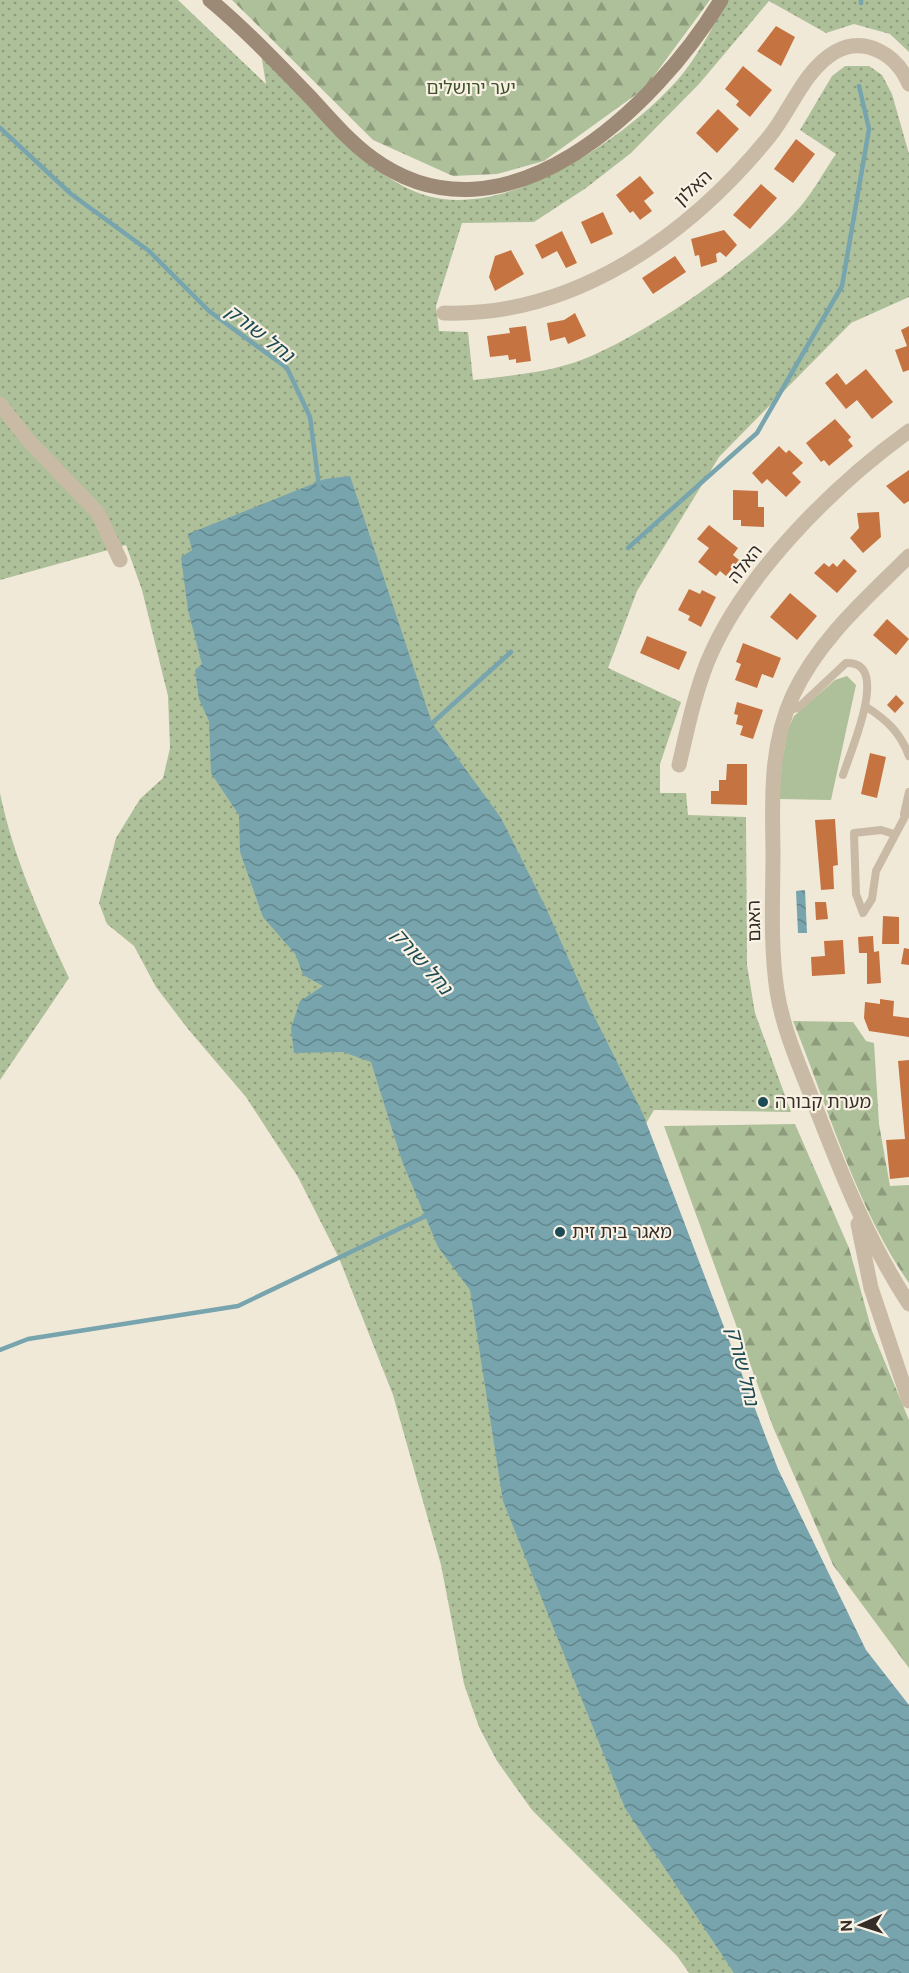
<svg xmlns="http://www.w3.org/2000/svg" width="909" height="1973" font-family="'DM Sans','Noto Sans Hebrew',sans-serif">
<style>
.grass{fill:url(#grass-dots)}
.forest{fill:url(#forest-firs)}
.park{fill:#adc099}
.water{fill:url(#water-waves)}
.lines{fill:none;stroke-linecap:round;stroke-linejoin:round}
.stream{stroke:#78a4ae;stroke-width:4.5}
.building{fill:#c67342}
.service{stroke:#c9baa5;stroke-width:8}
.minor{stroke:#c9baa5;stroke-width:15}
.secondary{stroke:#9c8976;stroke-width:15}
.poi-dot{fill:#1c4a55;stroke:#f9f2e4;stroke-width:2}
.labels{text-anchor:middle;stroke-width:4.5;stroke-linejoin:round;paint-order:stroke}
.park-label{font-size:18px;fill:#3e522a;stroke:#f9f2e4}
.street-label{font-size:18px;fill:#342c26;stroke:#f9f2e4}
.poi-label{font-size:18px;fill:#342c26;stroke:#f9f2e4;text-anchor:start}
.water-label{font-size:20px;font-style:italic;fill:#1c4a55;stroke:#f9f2e4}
</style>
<defs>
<pattern id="grass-dots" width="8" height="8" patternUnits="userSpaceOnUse" patternTransform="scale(1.5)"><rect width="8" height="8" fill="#adc099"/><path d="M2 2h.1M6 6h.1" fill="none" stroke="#8e9c7d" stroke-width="1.8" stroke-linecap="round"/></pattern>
<pattern id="forest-firs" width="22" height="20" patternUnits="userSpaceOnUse" patternTransform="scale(1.5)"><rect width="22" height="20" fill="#adc099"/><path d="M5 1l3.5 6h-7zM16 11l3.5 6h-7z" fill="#8e9c7d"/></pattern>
<pattern id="water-waves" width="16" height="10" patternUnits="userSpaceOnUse" patternTransform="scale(1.5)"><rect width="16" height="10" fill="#78a4ae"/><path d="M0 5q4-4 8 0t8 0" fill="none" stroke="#63868d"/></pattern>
</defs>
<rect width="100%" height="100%" fill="#f1e9d8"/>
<path class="grass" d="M0,0H178L266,84L261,54C306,101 365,178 428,196C507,218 619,142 671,87C695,63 711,29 728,0H909V52L890,34L854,24L826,33L769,1L699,84L631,153L586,188L534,222L462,223L436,306L439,331L468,332L473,380C508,376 543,373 576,362C643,338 754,260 800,207C814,191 824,171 836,154L800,130L832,76L845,66H869L882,75L892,94L909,154V297L851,323L719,457L637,591L608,668L681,702L660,764V793H686L688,815L746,817L747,965L755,1013L791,1112L654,1110L558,1271L803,1973H689L677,1956L532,1810L497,1761L479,1727L464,1684L441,1565L393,1395L339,1258L298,1177L246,1097L188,1029L156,987L134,946L107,924L99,903L116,838L140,799L163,778L170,748L168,696L142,590L126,545L0,580Z
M0,793C13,857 41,918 69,978L0,1080Z"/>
<path class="forest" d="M232,0H710L645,88L544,161L497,174L453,176L373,140Z
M793,1021L853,1022L866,1041L874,1043L879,1124L890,1186L909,1185V1283C857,1209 827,1105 793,1021Z
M795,1124L849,1248L872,1331L909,1420V1668L833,1565L773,1427L664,1126Z"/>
<path class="park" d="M847,676L856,685L831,800L779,799L782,761L788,729L794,716L835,680Z"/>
<path class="water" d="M350,476L432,723L501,818L547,910L592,1012L643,1114L778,1469L866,1650L909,1705V1973H734L625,1808L503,1501L470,1290L438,1247L402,1161L371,1062L343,1052L294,1053L291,1028L300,1001L323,986L303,975L296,955L263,917L240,852L239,815L211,773L209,721L199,699L195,670L202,664L188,610L181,557L192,550L188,534L325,479Z
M805,890L807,933H798L796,891Z"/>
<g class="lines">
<path class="stream" d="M861,0V3
M0,128L71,194L149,251L209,311L287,368L310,417L319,486
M628,548L757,433L842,286L869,129L859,86
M429,726L511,652
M0,1350L28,1339L238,1306L428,1215"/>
</g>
<path class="building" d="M776,26L795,37L781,66L757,51Z
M743,66L772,90L750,117L736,105L739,101L725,89Z
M718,109L739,129L717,153L696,133Z
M796,139L815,154L793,183L774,169Z
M640,176L654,193L644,201L652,211L640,220L633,211L630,213L616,195Z
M761,184L777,198L750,229L733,215Z
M603,212L613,234L591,244L581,222Z
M724,230L737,245L726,257L720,252L716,254L717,262L701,267L699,255L695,256L691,239Z
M562,231L577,263L566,268L557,251L542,259L535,245Z
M511,250L524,274L495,291L489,277L495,256Z
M675,256L686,272L653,294L642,278Z
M575,313L586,336L568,344L565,337L550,341L547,323L564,320Z
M526,326L531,361L516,363V359L509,360L508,355L490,357L487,336L510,333L509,328Z
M909,326V370L903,372L895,350L907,346L901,330Z
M866,369L893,402L872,419L857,400L846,409L825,383L837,373L846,385Z
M835,419L851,437L848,440L853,446L829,466L824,460L821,462L806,443Z
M779,446L786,453L789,450L803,463L792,473L801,482L786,497L767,479L762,484L752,473Z
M909,470V501L904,504L886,486Z
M733,490L758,491V507H764V527L741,526V520H733Z
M879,512L881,537L863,553L850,538L859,528L857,513Z
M709,525L738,548L733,555L739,560L726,576L720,571L716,576L698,562L709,548L697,539Z
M844,559L857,571L837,593L814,573L824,563L829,567L833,563L837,567Z
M689,589L700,594L702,590L716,597L701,627L688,620L690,616L678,610Z
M790,593L817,616L797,640L770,617Z
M887,619L909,639L896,655L873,635Z
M647,636L687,652L679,670L640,653Z
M743,643L781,658L773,678L762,674L757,688L735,680L741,664L736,662Z
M896,695L904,703L895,713L887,705Z
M737,702L763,710L753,739L740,735L743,726L736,724L738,715L734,714Z
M870,753L886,757L877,798L861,794Z
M727,764H747V805L711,804V791H719V780H726Z
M835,819L838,865L833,866L834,889L821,890L815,820Z
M815,902H826L828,919L816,920Z
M883,916L899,917V944H882Z
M873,936L874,952L879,951L881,983L867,984V953H859L858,937Z
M843,940L845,974L812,976L811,957L825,956L824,941Z
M904,948L909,949V965L901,964Z
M880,999L894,1001L893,1016L909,1018V1037L869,1031L864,1018L865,1002L880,1004Z
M909,1060V1177L890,1179L886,1140L905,1139L898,1061Z"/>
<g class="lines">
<path class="service" d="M865,706C887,720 900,732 909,756
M787,710L798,708L846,663C892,660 850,752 843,775
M904,814L909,792
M894,834L881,830L854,833L856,894L863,913L872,899L876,871L909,809"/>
<path class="minor" d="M444,313C575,317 689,235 769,137C791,110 804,70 835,52C865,35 897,55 909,84
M0,404L28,440L98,513L120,560
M909,556C867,598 819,639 793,695C770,745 772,796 773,851C773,897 770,945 777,991C783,1030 800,1067 814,1103C841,1173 868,1241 909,1304
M679,765C687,731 694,696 707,663C742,576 834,485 909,431
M858,1224L871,1288L909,1401"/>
<path class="secondary" d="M210,0C246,30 278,64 311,98C330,119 349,141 372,158C504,255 656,107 721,0"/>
</g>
<g class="poi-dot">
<circle cx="763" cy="1102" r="6"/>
<circle cx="560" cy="1232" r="6"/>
</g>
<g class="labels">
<g class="park-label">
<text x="471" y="94">יער ירושלים</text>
</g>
<g class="street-label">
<text transform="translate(693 188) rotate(-42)" y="6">האלון</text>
<text transform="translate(745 564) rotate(-52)" y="6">האלה</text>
<text transform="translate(754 921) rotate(-91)" y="6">האגם</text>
</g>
<g class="poi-label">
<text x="775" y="1108">מערת קבורה</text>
<text x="572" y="1238">מאגר בית זית</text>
</g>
<g class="water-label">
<text transform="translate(260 333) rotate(38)" y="7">נחל שורק</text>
<text transform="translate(422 961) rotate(49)" y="7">נחל שורק</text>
<text transform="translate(743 1366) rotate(76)" y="7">נחל שורק</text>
</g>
</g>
<g transform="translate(861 1925) rotate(267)" stroke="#f9f2e4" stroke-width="4.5" paint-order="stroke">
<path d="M0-4.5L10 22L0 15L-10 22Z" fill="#342c26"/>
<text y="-9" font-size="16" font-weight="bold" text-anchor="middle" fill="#342c26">N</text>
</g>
</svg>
